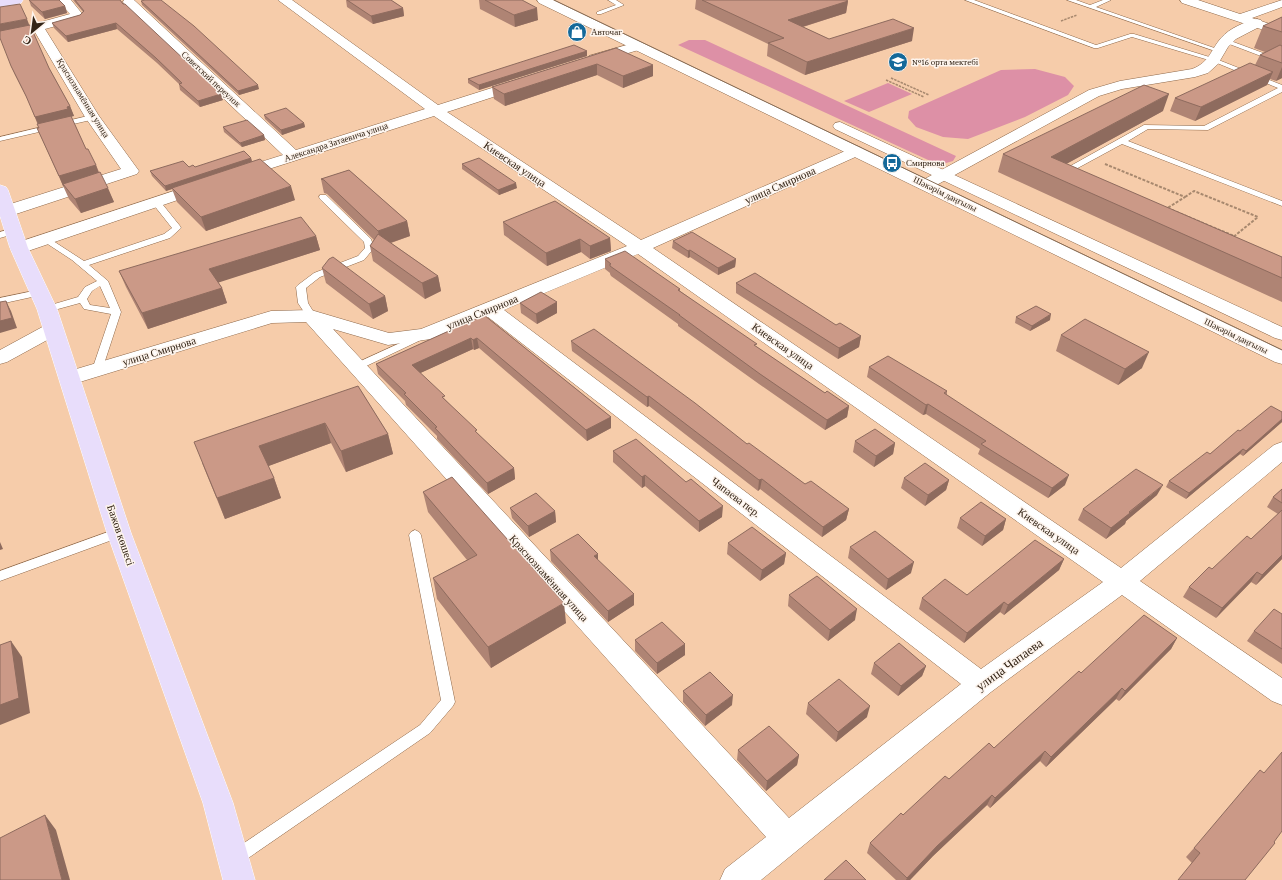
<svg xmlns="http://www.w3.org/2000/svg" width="1282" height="880" font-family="'Crimson Pro',serif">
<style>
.green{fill:#dd90a6}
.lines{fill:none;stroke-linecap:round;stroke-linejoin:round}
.service-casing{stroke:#8e6849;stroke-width:1}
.minor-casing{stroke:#8e6849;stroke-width:1}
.tertiary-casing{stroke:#8e6849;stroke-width:1}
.secondary-casing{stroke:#8e6849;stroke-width:1}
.primary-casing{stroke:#fff;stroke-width:1}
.path-far1{stroke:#a7886e;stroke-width:1.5;stroke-dasharray:2.5 1;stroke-linecap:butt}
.path{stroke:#a7886e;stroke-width:2;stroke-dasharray:3 1.5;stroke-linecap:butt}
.service{fill:#fff;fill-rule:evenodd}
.minor{fill:#fff;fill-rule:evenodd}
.tertiary{fill:#fff;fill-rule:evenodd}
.secondary{fill:#fff;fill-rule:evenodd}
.primary{fill:#e8ddfb;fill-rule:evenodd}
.tram{stroke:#896e57;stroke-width:1}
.wall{fill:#af8474}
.shaded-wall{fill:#8e6b5e}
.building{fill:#cb9987;stroke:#8e6b5e}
.labels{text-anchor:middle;stroke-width:3;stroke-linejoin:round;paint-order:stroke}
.far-poi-label{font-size:9px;fill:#332416;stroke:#fdf4ed;text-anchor:start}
.far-street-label{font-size:9px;fill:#332416;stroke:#fdf4ed}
.street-label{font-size:11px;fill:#332416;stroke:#fdf4ed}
.near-street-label{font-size:13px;fill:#332416;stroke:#fdf4ed}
</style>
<rect width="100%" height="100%" fill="#f6ccaa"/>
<path class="green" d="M689,40H705L956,156L953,161L939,165L678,45Z
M1035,69L1065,77L1074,86L1068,95L1025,117L968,139L943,137L916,127L908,118L909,111L1001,70Z
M888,83L912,94L869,112L844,101Z"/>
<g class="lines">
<g class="service-casing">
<path id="service" d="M608,0H616L624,5L601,14H597V12L616,5Z
M965,0H974L1096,45L1130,34H1134L1216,59L1282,85V92L1208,130L1148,129L1128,141L1282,201V206L1122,144L1063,176H1057L1056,174L1144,125L1204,126L1278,88L1212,61L1132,37L1098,48H1094Z
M1067,0H1076L1090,5L1103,0H1111L1096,7L1223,51L1218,52Z
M1224,40H1228L1282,60V64L1224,42Z
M92,115H95V119L0,141V137Z
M320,195H326L371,239L374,248L364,260L320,277L306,288L308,303L316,316L311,319L308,318L298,303L296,287L298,285L314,273L358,256L365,248L364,242L320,199L319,197Z
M153,200H159L180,226L181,228L170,238L89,265L108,281L121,312L102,370L101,372H93L92,370L111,314L84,309L80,303L47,312L44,311L42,309L44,307L78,297L85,287L97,281L72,260L40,239L44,236L47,237L84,261L164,234L172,228L153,204L152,202ZM100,286L110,308L90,305L87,299L92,291Z
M14,228L18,231L17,233L0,238V232Z
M38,290L41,291L43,293L41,295L0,304V298Z
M422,333L425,334L427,336L425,338L360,369H352L351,367L352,365Z
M119,528L123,530L125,533L123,536L0,581V571Z
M415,530L419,532L421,535L455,702L453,706L430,733L241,863L235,866L229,863L227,858L229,853L420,725L441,700L409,535L411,532Z"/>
</g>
<g class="minor-casing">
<path id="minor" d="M58,0H71L84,16L82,19L45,29L99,116L139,171L137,174L13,215L7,216L1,215V207L121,169L85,117L32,27L34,24L70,14Z
M124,0H134L296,150L425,109L278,0H292L438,105L517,80L522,79L527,80L529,83L527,86L447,112L641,240L852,148L857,146L862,148L865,151L862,154L653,248L1121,568L1274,445L1282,442V462L1140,581L1282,678V705L1272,701L1122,595L991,692L761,880H720L725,869L766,837L306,322L272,323L70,385L63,383L60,378L63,373L271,311L311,310L389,333L421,329L627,246L434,116L244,177L238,179L232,177L230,174L232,171L283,155L125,5L123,2ZM638,254L1103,582L981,669L504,310ZM488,317L961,684L789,818L333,329L388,345L431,339Z
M1257,19L1261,20L1263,23L1261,26L1236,39L1228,47L1218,64L1208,73L1195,77L1122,89L1099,96L931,188L925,190L919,188L917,185L919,182L1089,90L1120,81L1192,69C1210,62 1210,51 1221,38C1230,28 1244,22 1257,19Z
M637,42L642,43L644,46L642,49L594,63L589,62L587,59L589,56Z
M204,181L210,183L212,186L210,189L25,252L19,253L13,252L10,248L13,244Z
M53,323L60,325L63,329L60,333L7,362L0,364V350L46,325Z"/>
</g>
<g class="tertiary-casing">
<path id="tertiary" d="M1180,0H1198L1240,14L1282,0V7L1252,18L1282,28V36L1182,3Z"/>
</g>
<g class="secondary-casing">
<path id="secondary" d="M537,0H553L1282,350V364L1275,362L539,3Z
M840,122L1282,327V340L1275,338L835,129L833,126L835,123Z"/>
</g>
<g class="primary-casing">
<path id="primary" d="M0,0H23L21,3L0,8Z
M0,185L6,187L8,190L28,248L57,309L131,533L233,803L255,880H223L203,803L107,533L37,309L10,248L0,216Z"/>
</g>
<path class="path-far1" d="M1061,21L1077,15
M891,78L929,95
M886,80L924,97"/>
<path class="path" d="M1105,164L1185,197L1166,209
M1185,197L1194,191L1258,217L1232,238
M1172,210L1234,236"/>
<use href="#service" class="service"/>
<use href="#minor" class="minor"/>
<use href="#tertiary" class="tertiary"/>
<use href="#secondary" class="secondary"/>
<use href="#primary" class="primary"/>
<path class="tram" d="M554,0L1282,350"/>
</g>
<path class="wall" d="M29,0L65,6L67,13L45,19L31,6Z
M73,0H120L223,100L200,107L180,90L179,84L157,63L117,29L68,42L54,28L52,23L80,15L83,12Z
M346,0H391L403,8L404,16L373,24L347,7Z
M479,0H522L538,20L515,27L480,9Z
M696,0H846L848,1L846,13L803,27L829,39L912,41L805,75L767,56L768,44L695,9Z
M141,1L259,89L239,95L142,5Z
M1282,17V78L1276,81L1270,79L1267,85L1195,121L1170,111L1175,98L1255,65L1260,55L1265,52L1254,48L1263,26Z
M29,25L49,68L70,106L74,116H71L86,149L96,165L99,172L114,202L81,213L69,199L37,128H39L29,102L15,75L11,66Z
M616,48L653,76L623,88L597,75L505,106L494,99L492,87Z
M587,51V56L479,90L468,83V79Z
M1163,111L1066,164L1282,257V302L998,172L1003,154Z
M264,115L304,123L305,127L282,135L265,119Z
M223,127L264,135L265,140L242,147L224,132Z
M251,158L252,161L295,200L206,231L177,202L172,189L166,191L152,176L150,171L195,167Z
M462,164L517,188L499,195L462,169Z
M349,170L407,221L410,236L391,243L438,276L441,291L425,299L373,261L370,246L374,240L327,194L324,193L321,179Z
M503,222L610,238L611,251L590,259L581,252L547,266L504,235Z
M316,236L320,250L218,282L222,288L227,303L148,329L126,287L119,271Z
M673,241L736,259L735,267L718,275L690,257L688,258L672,248Z
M605,259L680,289V291L757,347L825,393L849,406L847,417L825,430L759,384L678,326V324L611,276L610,274V273L605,269Z
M322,268L385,296L388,311L373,319L326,283Z
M736,283L836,325L861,336L859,347L838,359L736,293Z
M557,302V313L537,324L521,313L520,303Z
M484,315L611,417V428L587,441L479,348L474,350L473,349L420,373L477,433L514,468L515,479L488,494L437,439V436L406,405L405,401L378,374L376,364Z
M1016,317L1050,320L1030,331L1015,323Z
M1061,335L1142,368L1118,385L1056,351Z
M571,341L747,444L805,484L849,509L846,520L822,537L760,489L758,491L649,406L647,407L572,351Z
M869,367L947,391V395L1065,485L1048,498L978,454L980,449L926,414L923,415L867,377Z
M358,386L388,434L393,454L346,472L331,443L268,466L274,478L281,498L225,519L202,463Z
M1282,412V422L1243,456L1240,454L1186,499L1166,487L1169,481L1210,454L1240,431Z
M855,441L895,443L893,454L874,467L853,452Z
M613,451L722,517L699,532L645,486L642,488L613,462Z
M904,478L949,480L946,490L925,506L901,488Z
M1282,489V559L1256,585L1251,582L1216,618L1183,597L1189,587L1251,539L1278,514L1267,507L1273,497Z
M423,492L566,623L491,668L437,599L433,578L467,560L428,512Z
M1157,495L1126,521L1125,524L1106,539L1078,520L1083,509Z
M510,508L555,511L556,522L529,537L512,518Z
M960,518L1006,519L1003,530L982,546L957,528Z
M728,543L786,553L784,564L760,581L727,554Z
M850,547L911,573L886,590L848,558Z
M550,550L634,594V605L608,622L551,561Z
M1064,559L1059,570L1004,615L1000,612L964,643L919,609L922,598L967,595Z
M789,595L855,620L828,641L788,606Z
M1282,614V664L1247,641L1254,631Z
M1177,638L1171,649L1119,701L1116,699L1046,767L1040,761L990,808L987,805L933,856L910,880H896L867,853L870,843L903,815L949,779L994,748L1081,673Z
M635,640L685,644V655L657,674L635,651Z
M874,663L926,666L922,676L898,696L871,674Z
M683,691L732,705L705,726L683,702Z
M808,703L867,717L836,742L806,714Z
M738,750L799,755L797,765L766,791L737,760Z
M1194,848L1245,880L1192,863L1186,857Z"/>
<path class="shaded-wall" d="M848,1L846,13L786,32L788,20Z
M65,6L67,13L45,19L42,12Z
M403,8L404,16L373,24L371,16Z
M537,8L538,20L515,27L514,15Z
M27,19L30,27L0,32V24Z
M116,23L117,29L68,42L66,36Z
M914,28L912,41L805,75L807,62Z
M587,51V56L479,90V85Z
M597,64V75L505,106L504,94Z
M653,65V76L623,88V76Z
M1282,67V78L1276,81Z
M1273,72L1267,85L1195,121L1201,107Z
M258,85L259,89L239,95L238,91Z
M221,94L223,100L200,107L198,101Z
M1169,94L1163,111L1048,174L1051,157Z
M70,106L74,116L39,126L35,117Z
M304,123L305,127L282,135L281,130Z
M264,135L265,140L242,147L240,143Z
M251,158L252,162L172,188V189L166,191L165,186Z
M96,165L99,174L63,186L59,176Z
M516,183L517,188L499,195L498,190Z
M291,186L295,200L206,231L201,217Z
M108,188L114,202L81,213L75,199Z
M407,221L410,236L381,246L378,231Z
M316,236L320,250L214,284L209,269Z
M610,238L611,251L590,259V246Z
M580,239L581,252L547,266L546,253Z
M690,250V257L688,258V251Z
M736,259L735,267L718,275V268Z
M438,276L441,291L425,299L422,283Z
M222,288L227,303L148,329L142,313Z
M385,296L388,311L373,319L369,304Z
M6,301L11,311L17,328L0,333V321Z
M557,302V313L537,324L536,314Z
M1051,314L1050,320L1030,331L1032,326Z
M861,336L859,347L838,359L839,348Z
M471,338L473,349L414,376L412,365Z
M477,338L479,348L474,350L473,340Z
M1149,352L1142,368L1118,385L1125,369Z
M649,396V406L647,407V397Z
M928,404L926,414L923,415L926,405Z
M849,406L847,417L825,430L827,420Z
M611,417V428L587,441L586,430Z
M1282,419V422L1243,456L1246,451Z
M325,423L331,443L266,467L259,446Z
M388,434L393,454L346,472L341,451Z
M895,443L893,454L874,467L876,456Z
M1243,449L1240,454L1186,499L1189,493Z
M514,468L515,479L488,494L487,483Z
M645,475V486L642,488V477Z
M1069,475L1065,485L1048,498L1052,488Z
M274,478L281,498L225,519L217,498Z
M762,479L760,489L758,491L759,480Z
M949,480L946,490L925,506L928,495Z
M1163,485L1157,495L1126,521L1125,524L1106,539L1111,528Z
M723,506L722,517L699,532V521Z
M849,509L846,520L822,537L823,527Z
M555,511L556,522L529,537L528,526Z
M1006,519L1003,530L982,546L985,536Z
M0,542L3,549L0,550Z
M786,553L784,564L760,581L762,570Z
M598,554V564L594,556Z
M1282,555V559L1256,585L1262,575Z
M1064,559L1059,570L1004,615L1008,605Z
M914,562L911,573L886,590L888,579Z
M1257,572L1251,582L1216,618L1222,608Z
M634,594V605L608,622V611Z
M1004,602L1000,612L964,643L967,633Z
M564,603L566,623L491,668L488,647Z
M857,609L855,620L828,641L830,630Z
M1177,638L1171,649L1119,701L1125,691Z
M11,641L22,657L30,713L0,725V705Z
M685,644V655L657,674V663Z
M926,666L922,676L898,696L901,686Z
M1122,688L1116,699L1046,767L1051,757Z
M733,695L732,705L705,726L706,715Z
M870,706L867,717L836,742L838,732Z
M1045,751L1040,761L990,808L995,798Z
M799,755L797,765L766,791L767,781Z
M992,795L987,805L933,856L910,880H906L907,878L937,846Z
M45,815L56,830L70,880H62Z"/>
<path class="building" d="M29,0H59L65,6L42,12Z
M75,0H120L123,4H125L221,94L198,101L179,84L182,83L156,58L116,23L66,36L52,23L80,15L84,11Z
M145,0H161L194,26L258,85L238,91L141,1Z
M347,0H391L403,8L371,16Z
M485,0H522L537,8L514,15Z
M702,0H846L848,1L788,20L829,39L893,19L914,28L807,62L768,43L784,38Z
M20,4L27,19L0,24V7Z
M1282,17V32L1263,26Z
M30,25L49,68L70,106L67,107L68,109L35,117L26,96L11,66L0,38V31Z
M574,45L587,51L479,85L468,79Z
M1280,45L1282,46V63L1260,55Z
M616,48L653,65L623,76L597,64L504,94L492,87Z
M1250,63L1273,72L1201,107L1175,98Z
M1144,85L1169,94L1051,157L1282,257V278L1003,154Z
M286,108L304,123L281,130L264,115Z
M71,116L86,149H88L96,165L59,176L37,128H39L37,124Z
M247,120L264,135L240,143L223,127Z
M244,151L251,158L165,186L150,171L183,161L189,167L193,165L195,167Z
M479,158L516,183L498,190L462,164Z
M260,159L291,186L201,217L172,188Z
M349,170L407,221L378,231L324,180L321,179Z
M100,172L108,188L75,199L63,184Z
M555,201L610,238L590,246L580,239L546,253L503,222Z
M301,217L316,236L209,269L222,288L142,313L119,271Z
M692,232L736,259L718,268L690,250L688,251L673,241Z
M378,234L438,276L422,283L370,246Z
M625,251L680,289L678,290L757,344L754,345L825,393L827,391L849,406L827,420L760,374L679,315H680L610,266V264H611L605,259Z
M333,257L385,296L369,304L322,268L329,259Z
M755,273L836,325L840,323L861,336L839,348L736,283Z
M541,292L557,302L536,314L520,303Z
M6,301L12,318L0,321V302Z
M1036,306L1051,314L1032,326L1016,317Z
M484,315L611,417L586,430L477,338L473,340L471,338L412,365L445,396L442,397L477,430L475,431L514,468L487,483L435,428L437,427L404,394L406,393L376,364Z
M1085,319L1149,352L1125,369L1061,335Z
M594,329L695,403L747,444L749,443L805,484L811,481L849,509L823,527L762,479L759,480L649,396L647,397L571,341Z
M888,356L947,391L944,393L1069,475L1052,488L981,444L986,441L928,404L926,405L869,367Z
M358,386L388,434L341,451L325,423L259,446L274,478L217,498L194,442Z
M1271,406L1282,412V419L1246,451L1243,449L1189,493L1169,481L1207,452L1210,454L1238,430L1240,431Z
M875,429L895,443L876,456L855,441Z
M636,439L686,482L691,479L723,506L699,521L645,475L642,477L613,451Z
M925,463L949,480L928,495L904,478Z
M1136,469L1163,485L1129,512L1130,513L1111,528L1083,509Z
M452,477L564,603L488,647L433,578L477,555L423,492Z
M1282,489V503L1273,497Z
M536,493L555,511L528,526L510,508Z
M981,502L1006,519L985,536L960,518Z
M1282,510V555L1262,575L1257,572L1222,608L1189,587L1209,567L1212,569L1247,536L1251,539Z
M752,527L786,553L762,570L728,543Z
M875,531L914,562L888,579L850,547Z
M578,534L598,554L594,556L634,594L608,611L550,550Z
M1035,540L1064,559L1008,605L1004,602L967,633L922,598L945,579L967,595Z
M817,576L857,609L830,630L789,595Z
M1274,609L1282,614V649L1254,631Z
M1144,615L1177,638L1125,691L1122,688L1051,757L1045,751L995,798L992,795L937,846L907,878L870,843L901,813L903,815L945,776L949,779L989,743L994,748L1079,671L1081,673Z
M662,622L685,644L657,663L635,640Z
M11,641L19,698L0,705V645Z
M899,643L926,666L901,686L874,663Z
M710,672L733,695L706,715L683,691Z
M839,679L870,706L838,732L808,703Z
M769,726L799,755L767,781L738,750Z
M1282,752V831L1274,842L1275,843L1245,880H1178L1200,853L1194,848L1260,770L1264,773Z
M45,815L62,880H0V838Z
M846,860L866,880H824Z"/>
<defs>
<g id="shop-disc" transform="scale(1)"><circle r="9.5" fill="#14699a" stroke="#fdf4ed"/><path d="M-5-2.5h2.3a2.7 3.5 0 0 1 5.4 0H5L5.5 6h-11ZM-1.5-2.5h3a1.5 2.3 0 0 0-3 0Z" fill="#fff"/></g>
<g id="school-disc" transform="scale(1)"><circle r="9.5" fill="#14699a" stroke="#fdf4ed"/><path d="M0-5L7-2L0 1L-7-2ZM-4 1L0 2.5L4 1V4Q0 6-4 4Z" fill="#fff"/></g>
<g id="bus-disc" transform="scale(1)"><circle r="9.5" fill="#14699a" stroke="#fdf4ed"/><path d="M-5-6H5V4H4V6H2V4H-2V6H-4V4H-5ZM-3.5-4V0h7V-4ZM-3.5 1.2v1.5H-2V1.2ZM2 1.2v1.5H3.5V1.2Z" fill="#fff"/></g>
</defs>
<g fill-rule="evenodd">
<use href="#shop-disc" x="577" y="32"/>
<use href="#school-disc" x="898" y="62"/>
<use href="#bus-disc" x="892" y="163"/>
</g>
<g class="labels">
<g class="far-poi-label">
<text x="591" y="35">Авточаг</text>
<text x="912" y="65">№16 орта мектебі</text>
<text x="906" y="166">Смирнова</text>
</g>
<g class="far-street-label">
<text transform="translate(211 79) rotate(43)" y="3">Советский переулок</text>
<text transform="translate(83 98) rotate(58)" y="3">Краснознамённая улица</text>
<text transform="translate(336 142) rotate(-18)" y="3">Александра Затаевича улица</text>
<text transform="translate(945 194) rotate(26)" y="3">Шәкәрім даңғылы</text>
<text transform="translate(1236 336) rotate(26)" y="3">Шәкәрім даңғылы</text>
</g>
<g class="street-label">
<text transform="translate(515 164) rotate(34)" y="4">Киевская улица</text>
<text transform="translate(780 185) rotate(-24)" y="4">улица Смирнова</text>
<text transform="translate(482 312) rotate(-22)" y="4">улица Смирнова</text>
<text transform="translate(783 346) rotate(35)" y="4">Киевская улица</text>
<text transform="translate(159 351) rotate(-17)" y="4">улица Смирнова</text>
<text transform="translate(736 497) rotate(37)" y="4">Чапаева пер.</text>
<text transform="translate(1049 531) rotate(35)" y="4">Киевская улица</text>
<text transform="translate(121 535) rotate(71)" y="4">Бажов көшесі</text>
<text transform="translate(549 578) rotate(48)" y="4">Краснознамённая улица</text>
</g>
<g class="near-street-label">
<text transform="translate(1009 664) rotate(-36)" y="5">улица Чапаева</text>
</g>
</g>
<g transform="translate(32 32) rotate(209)" stroke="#fdf4ed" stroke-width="3" paint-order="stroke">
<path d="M0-3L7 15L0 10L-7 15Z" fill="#332416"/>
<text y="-6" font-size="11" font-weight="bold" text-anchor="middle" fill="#332416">С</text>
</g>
</svg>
